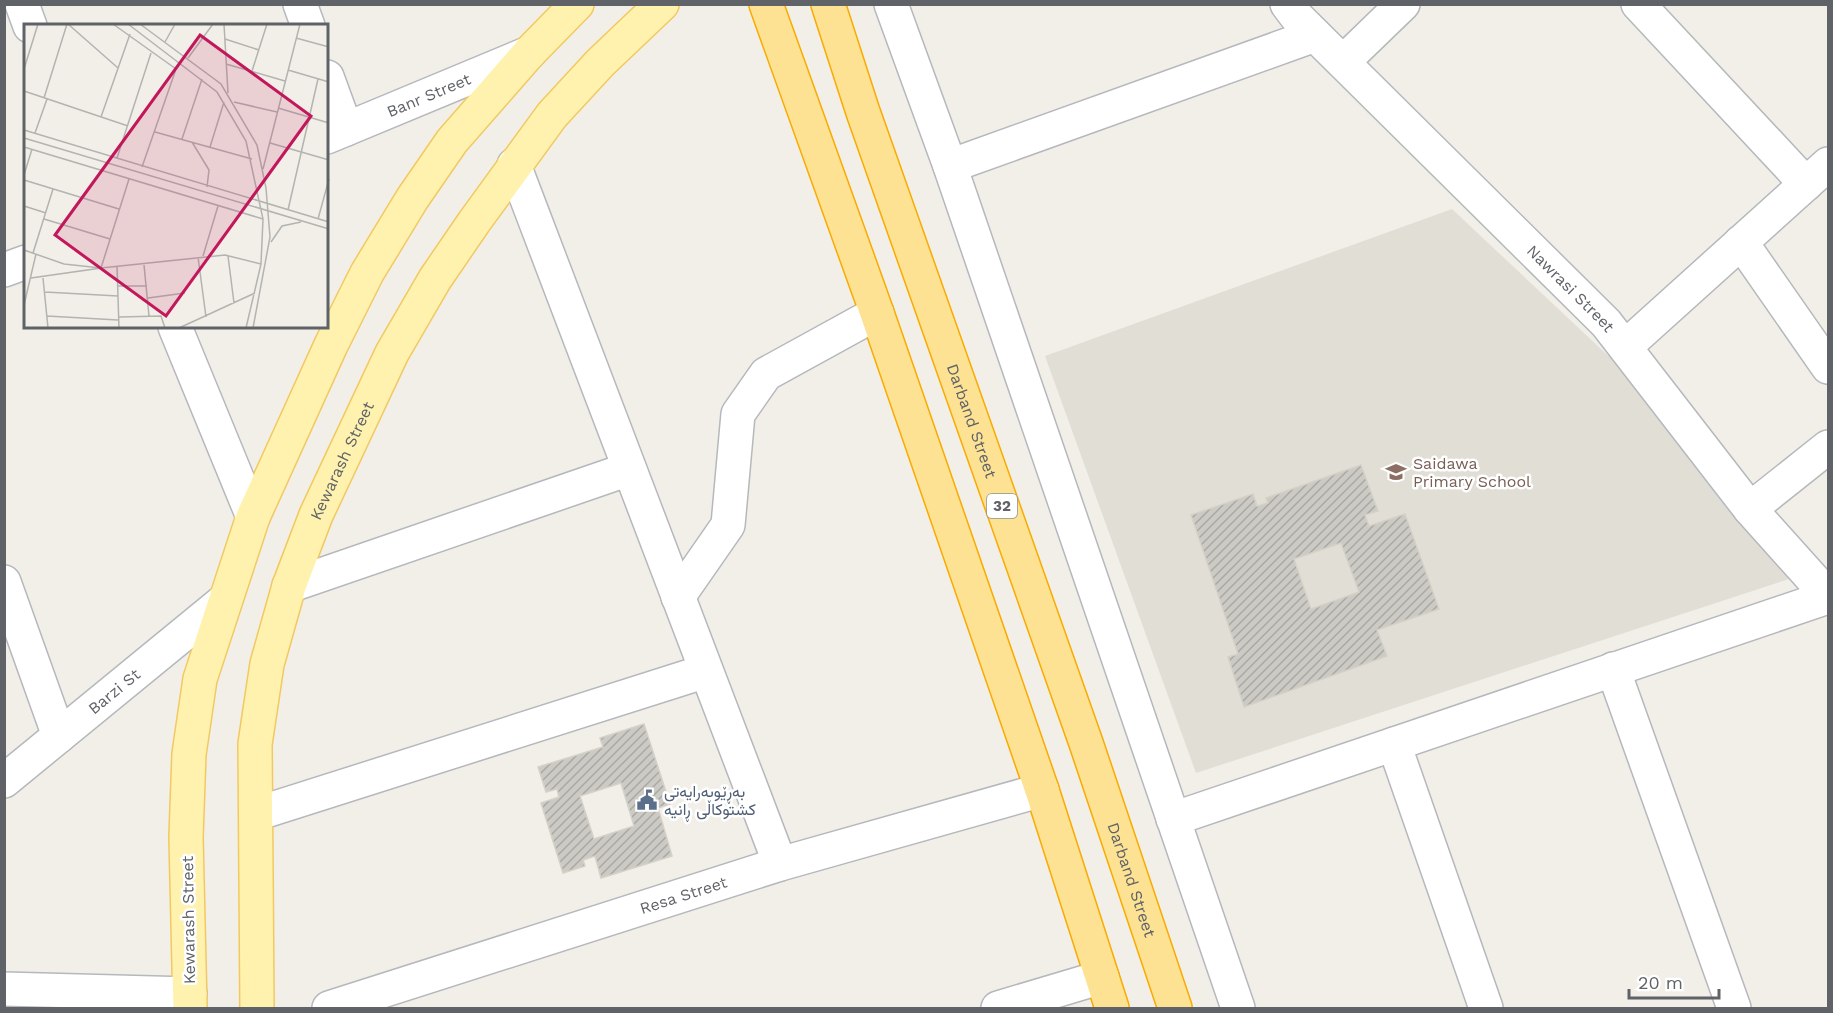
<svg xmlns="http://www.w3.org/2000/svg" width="1833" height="1013" font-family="'Work Sans',Vazirmatn,sans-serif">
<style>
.education{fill:#e1ded6}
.building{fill:url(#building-hatch);stroke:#d6d1c6;stroke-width:1.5;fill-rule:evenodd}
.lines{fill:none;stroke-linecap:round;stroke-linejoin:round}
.minor-casing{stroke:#b5b8bc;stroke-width:36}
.major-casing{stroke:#f2c960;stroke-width:36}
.highway-casing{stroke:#f9ab00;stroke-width:36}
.minor{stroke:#fff;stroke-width:33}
.major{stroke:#fff2af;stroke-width:33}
.highway{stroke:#fde293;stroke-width:33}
.labels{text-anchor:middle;stroke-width:5;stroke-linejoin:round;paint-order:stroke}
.shield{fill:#fff;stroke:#8f9295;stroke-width:1.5}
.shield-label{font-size:15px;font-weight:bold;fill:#5f6368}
.street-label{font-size:16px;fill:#5f6368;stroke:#fff}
.education-label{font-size:16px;fill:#785e54;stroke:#fff;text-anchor:start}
.service-label{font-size:16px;fill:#4e5e75;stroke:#fff;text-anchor:start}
.inset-road{fill:none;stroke:#b3b3b1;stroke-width:1.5}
.view{fill:#c2185b;fill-opacity:0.15;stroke:#c2185b;stroke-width:3}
.inset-edge{fill:none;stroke:#5f6368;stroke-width:3}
</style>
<defs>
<pattern id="building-hatch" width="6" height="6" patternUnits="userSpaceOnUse" patternTransform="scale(1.5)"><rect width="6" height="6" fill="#cccac5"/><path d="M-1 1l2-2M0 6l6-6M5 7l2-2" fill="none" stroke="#a9a8a4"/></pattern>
</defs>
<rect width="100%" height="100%" fill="#f1efe8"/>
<path class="education" d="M1452,209L1618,365L1789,579L1196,773L1045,356Z"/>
<path class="building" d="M1361,465L1378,511L1365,515L1369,526L1405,514L1439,609L1377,630L1387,656L1244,707L1228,657L1238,654L1191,515L1253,494L1257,506L1268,503L1266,498ZM1341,543L1359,592L1311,609L1294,559Z
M644,724L670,804L658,808L672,856L601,878L595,856L583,860L585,866L563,873L541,803L559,797L557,789L546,792L538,767L603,747L600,738ZM621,783L634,826L594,839L580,796Z"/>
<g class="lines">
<g class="minor-casing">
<g id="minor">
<path d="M22,4L30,26"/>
<path d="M300,4L308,26"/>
<path d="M891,4L950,166L1238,1008"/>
<path id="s1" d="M1287,4L1296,16L1606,323L1750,509L1828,596"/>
<path d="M1638,4L1806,184"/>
<path d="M1343,62L1403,4"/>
<path d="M327,77L346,129"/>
<path id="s2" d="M327,137L529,53"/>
<path d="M514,165L780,864"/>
<path d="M950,166L1315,35"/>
<path d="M1741,242L1828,367"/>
<path d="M4,270L26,262"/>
<path d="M175,327L253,517"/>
<path d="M1625,347L1828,164"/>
<path d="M1750,509L1828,447"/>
<path d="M4,582L59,736"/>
<path d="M289,586L629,469"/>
<path d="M678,597L728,525L738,414L766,374L877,313"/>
<path d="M1613,669L1734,1008"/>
<path d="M1394,744L1486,1008"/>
<path id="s3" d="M4,781L225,600"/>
<path d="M256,814L706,671"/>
<path d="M1173,819L1828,597"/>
<path d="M4,989L190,994"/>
<path id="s4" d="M329,1008L780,864L1042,790"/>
<path d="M998,1008L1102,977"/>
</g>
</g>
<g class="major-casing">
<g id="major">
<path d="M190,1008L186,837L189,754L200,679L253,517L331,345L367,273L412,199L452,141L529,53L577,4"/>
<path id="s5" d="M257,1008L255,744L267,664L289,586L316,515L392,353L435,279L474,222L552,115L600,63L662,4"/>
</g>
</g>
<g class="highway-casing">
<g id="highway">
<path d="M766,4L877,313L1042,790L1112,1008"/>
<path id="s6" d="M828,4L863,112L1086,743L1175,1008"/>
</g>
</g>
<use href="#minor" class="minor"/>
<use href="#major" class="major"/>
<use href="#highway" class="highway"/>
</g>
<defs>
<g id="school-bare" transform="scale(1.62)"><path d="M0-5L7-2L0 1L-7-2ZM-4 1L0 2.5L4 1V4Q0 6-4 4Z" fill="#8d6e63" stroke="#fff" stroke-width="2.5" paint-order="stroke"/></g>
<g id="civic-bare" transform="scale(1.62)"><path d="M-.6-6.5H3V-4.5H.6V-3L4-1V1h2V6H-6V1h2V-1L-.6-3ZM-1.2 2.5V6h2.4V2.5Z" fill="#5c6f8a" stroke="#fff" stroke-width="2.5" paint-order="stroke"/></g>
</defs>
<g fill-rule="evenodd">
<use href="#school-bare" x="1396" y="472"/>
<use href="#civic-bare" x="647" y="800"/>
</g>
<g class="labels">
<rect class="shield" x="987" y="494" width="30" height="24" rx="4.5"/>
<g class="shield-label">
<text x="1002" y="511">32</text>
</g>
<g class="street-label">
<text dy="6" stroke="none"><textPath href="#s2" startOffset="110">Banr Street</textPath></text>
<text dy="6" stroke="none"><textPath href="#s1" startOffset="402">Nawrasi Street</textPath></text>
<text dy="6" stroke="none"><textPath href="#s6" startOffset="441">Darband Street</textPath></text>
<text dy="6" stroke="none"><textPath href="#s5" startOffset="562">Kewarash Street</textPath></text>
<text dy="6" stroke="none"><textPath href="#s3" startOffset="142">Barzi St</textPath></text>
<text dy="6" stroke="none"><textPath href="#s6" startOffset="927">Darband Street</textPath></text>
<text dy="6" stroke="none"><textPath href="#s4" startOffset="372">Resa Street</textPath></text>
<text transform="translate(188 920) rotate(-91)" y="6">Kewarash Street</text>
</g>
<g class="education-label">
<text x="1413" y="469">Saidawa<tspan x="1413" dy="18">Primary School</tspan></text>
</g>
<g class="service-label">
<text x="664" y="797">بەڕێوبەرایەتی<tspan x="664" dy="18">کشتوکاڵی ڕانیە</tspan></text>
</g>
</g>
<g transform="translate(24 24)">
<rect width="304" height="304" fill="#f1efe8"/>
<path class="inset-road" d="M44,0L94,44M89,0L152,45L118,143M104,0L193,68L222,117L239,195L237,240L222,304M116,0L197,60L233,121L242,164L246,213L229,304M200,0L204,69M272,14L305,23M201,15L235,26M141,18L151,0M164,34L189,0M202,40L261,57M0,45L14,0M264,46L305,58M228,47L243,0M0,67L104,102M20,74L43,0M210,78L253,88M254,84L305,99M77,93L106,10M0,106L305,198M131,108L228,135M11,109L23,75M0,114L305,205M158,115L178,55M168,118L185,146L183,163M246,119L305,136M0,123L239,195M186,123L200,78M93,134L127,29M239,145L276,0M0,151L8,125M0,156L95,185M0,182L22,189M264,186L294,55M20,195L86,215M294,195L305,155M247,218L258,202L277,198M0,226L40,240L77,244L201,231L237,240M9,229L29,165M179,232L194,182M204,232L210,279M174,233L182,293M120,241L125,292M93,242L95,304M7,254L77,244L105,155M19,254L24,304M93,262H123M21,268L94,272M124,274L161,269M0,281L12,230M23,292L94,296M95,293L137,292L141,304M155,304L231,269"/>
<path class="view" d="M176,11L287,92L142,292L31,211Z"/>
<rect width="304" height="304" class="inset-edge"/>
</g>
<rect width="1833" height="1013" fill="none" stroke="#5f6368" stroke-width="12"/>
<path d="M1629 989v9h90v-9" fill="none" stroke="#5f6368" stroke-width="3"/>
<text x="1638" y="989" font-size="18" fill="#5f6368" stroke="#ffffff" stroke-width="4.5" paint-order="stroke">20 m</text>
</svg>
